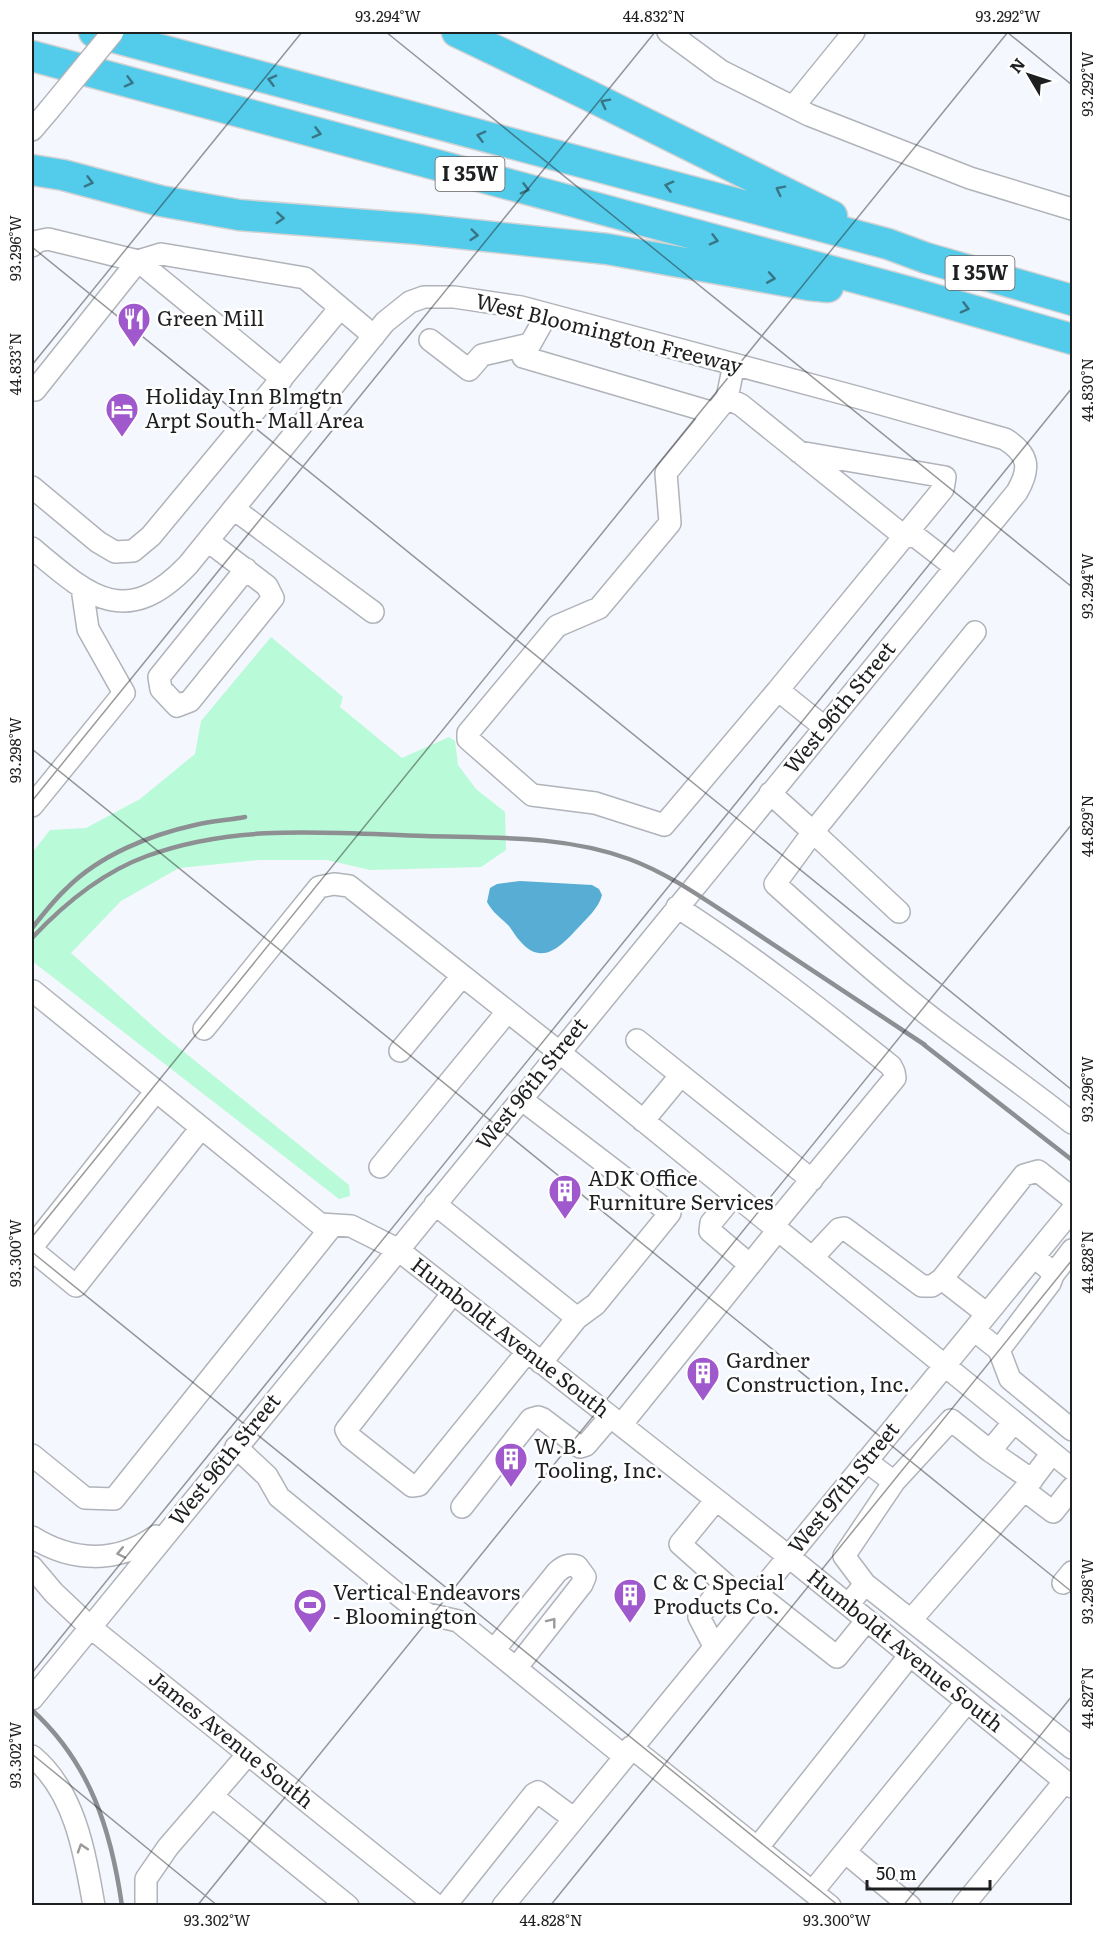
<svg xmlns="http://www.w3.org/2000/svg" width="1104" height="1937" font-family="Literata,serif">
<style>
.green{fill:#b9fad8}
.water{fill:#57add3}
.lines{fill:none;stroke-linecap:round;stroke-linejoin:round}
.minor-casing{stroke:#b0b3b9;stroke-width:24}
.highway-casing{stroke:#d2d2d3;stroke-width:33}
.minor{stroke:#fff;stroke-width:21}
.highway{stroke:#53cbea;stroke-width:30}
.rail{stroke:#8d8f93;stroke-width:4.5}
.minor-bridge-casing{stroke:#b0b3b9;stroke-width:24;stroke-linecap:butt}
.minor-bridge{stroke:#fff;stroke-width:21}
.oneway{stroke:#387586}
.oneway2{stroke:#9a9a9b}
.ticks{fill:none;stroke:#1e1f21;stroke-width:1.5;stroke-opacity:0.45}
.labels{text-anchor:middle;stroke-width:5;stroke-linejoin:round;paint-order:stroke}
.shield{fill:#fff;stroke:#626264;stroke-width:1.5}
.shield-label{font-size:20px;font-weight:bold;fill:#1e1f21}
.poi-label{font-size:21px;fill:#1e1f21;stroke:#fff;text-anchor:start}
.street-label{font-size:21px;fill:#1e1f21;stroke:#fff}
.neatline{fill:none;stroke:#1e1f21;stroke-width:2}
.ticks-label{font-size:15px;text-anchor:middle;fill:#1e1f21}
</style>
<rect width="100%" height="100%" fill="#f4f7fd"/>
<path class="green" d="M271,637L343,697L340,707L402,758L449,737L455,741L458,765L476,789L505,812L506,850L481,867L370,870L327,860H259L179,868L121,901L71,953L163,1035L349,1185L350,1196L339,1199L32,961V853L50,830L86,828L140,799L195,754L201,721Z"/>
<path class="water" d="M520,881L592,885L599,889L602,895C599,908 586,919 577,929C561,946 542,967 520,941C516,937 513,931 509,926C501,918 492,912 487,902L490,888L497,884Z"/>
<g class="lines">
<g class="minor-casing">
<path id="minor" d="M668,32L721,71L809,115L970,178L1072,209
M793,107L854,32
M32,130L49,110
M32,246L38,241L48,239L138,261L161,254L305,278L374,336
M547,314L523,357L714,413
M430,340L469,370L482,355L530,344
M734,364L727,398L666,473L670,523L599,608L557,626L468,733V739L532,795L595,803L664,825L778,690
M32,390H35L138,261L282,379
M727,398L741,405L905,537L915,536L955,567
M799,452L945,477L943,489L778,690L824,727
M32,487L98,542L115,552L133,551L151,536L340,308
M234,509L373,612
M208,541L267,586L273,598L190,701L177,706L161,689L159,677L246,569
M32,548C88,595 125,631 188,565L385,322L410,302L424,297H454L521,307L860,398L1005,439C1029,454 1031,468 1017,492L32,1699
M770,793L813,832L975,632
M32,806L124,693L88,629L82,588
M677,907C752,955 821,1010 891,1066L894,1072L895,1078L773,1226
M899,912L813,832L775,884C826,930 878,976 932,1018C979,1054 1027,1087 1072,1123
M32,993L33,991L320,1224L351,1226L397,1249L788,1556L1072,1787
M204,1029L319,887L334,884L349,886L559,1052L1072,1469
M637,1040L812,1180
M400,1051L462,976
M643,1121L681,1075
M380,1167L507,1012
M734,1195L711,1223L710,1231L750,1265
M435,1204L577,1318L596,1304L670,1213L521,1099
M32,1247L156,1091
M32,1250L76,1286L201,1128
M812,1258L839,1229L844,1228L922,1286H932L942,1279L987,1314
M1053,1275L1072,1250
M942,1279L1024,1175L1038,1171L1072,1198
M453,1293L346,1430L350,1437L412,1486L419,1485L527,1352
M974,1330L999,1350L1010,1379L1072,1430
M999,1350L1050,1283L1053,1275L1049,1269L1034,1257
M541,1363L577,1318
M621,1425L778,1230
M236,1447L267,1476L279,1497L407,1602L428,1614L458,1621L624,1756
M990,1451L1032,1480
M32,1455L85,1498L114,1499L333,1225
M894,1482L951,1420L990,1451L1014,1422
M1024,1490L1053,1512L1072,1488
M716,1500L680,1544L724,1583
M462,1507L531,1419L538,1417L543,1419L580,1447L586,1445L610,1417
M32,1537C72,1562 116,1564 156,1536
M32,1567L54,1593L90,1627L437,1906
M1063,1583L1072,1572
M865,1584L844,1556L894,1482L866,1461
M757,1594L837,1657L867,1620
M848,1605L865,1584L1072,1748
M911,1620L1024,1490L1052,1453
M714,1646L699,1617L724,1583L748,1604
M494,1650L557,1572C564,1566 568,1564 577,1566L585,1577L582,1584L516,1668
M631,1747L830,1906
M248,1754L212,1796L348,1906
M32,1756C75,1791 85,1854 94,1906
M758,1847L910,1655
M845,1852L910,1906
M813,1891L967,1702
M146,1906V1879L168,1847L212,1796
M445,1906L534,1794L538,1792L573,1818
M503,1906L1072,1210
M963,1906L1065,1781"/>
</g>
<g class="highway-casing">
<path id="highway" d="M94,32L888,244L926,258L1072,300
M457,32L586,94L832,216
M32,56L909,292L1072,339
M32,170L63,175L161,201L239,215L418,229L607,249L808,285L828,287"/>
</g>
<use href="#minor" class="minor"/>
<use href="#highway" class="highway"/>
<path class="rail" d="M33,927C44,913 54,900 67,888C100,855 150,835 195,825C211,821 229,820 245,817
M32,938C63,905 103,872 147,856C236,823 332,833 425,836C494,838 563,835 629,859C670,874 708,902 744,925C805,965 865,1005 925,1045
M923,1044L1072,1160
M32,1710C90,1763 111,1829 122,1906"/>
<g class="minor-bridge-casing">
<path id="minor-bridge" d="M49,110L113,32"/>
</g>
<use href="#minor-bridge" class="minor-bridge"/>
</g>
<defs><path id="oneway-chevron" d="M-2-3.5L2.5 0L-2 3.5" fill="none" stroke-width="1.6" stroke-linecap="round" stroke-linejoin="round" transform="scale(1.5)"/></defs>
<g class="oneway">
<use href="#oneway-chevron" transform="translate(272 80) rotate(-165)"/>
<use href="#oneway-chevron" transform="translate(129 82) rotate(15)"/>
<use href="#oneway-chevron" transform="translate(605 103) rotate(-153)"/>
<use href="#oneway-chevron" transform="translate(317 133) rotate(15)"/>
<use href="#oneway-chevron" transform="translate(481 136) rotate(-165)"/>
<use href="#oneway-chevron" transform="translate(89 182) rotate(15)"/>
<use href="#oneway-chevron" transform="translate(669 186) rotate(-165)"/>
<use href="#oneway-chevron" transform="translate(525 189) rotate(15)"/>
<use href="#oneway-chevron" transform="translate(780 190) rotate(-153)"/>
<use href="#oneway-chevron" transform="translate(280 218) rotate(4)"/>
<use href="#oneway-chevron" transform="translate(474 235) rotate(6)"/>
<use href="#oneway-chevron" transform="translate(714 240) rotate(15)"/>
<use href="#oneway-chevron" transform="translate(771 278) rotate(10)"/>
<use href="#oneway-chevron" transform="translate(965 308) rotate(15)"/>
</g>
<g class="oneway2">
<use href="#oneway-chevron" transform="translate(121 1553) rotate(168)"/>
<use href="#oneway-chevron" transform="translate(552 1622) rotate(-52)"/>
<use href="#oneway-chevron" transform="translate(82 1848) rotate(-108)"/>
</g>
<path class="ticks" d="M386,32L1072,587M1007,32L1072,85M32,247L1072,1090M32,365L302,32M32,749L1072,1592M32,801L655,32M32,1237L1008,32M32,1252L839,1906M32,1673L1072,388M32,1754L218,1906M197,1906L1072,824M550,1906L1072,1260M903,1906L1072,1696"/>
<defs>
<g id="restaurant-pin" transform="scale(1.725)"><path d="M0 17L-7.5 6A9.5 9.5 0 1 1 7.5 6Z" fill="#a059cd" stroke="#fff"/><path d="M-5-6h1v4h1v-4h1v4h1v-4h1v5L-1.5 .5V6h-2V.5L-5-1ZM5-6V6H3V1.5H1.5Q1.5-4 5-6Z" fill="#fff"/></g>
<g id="hotel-pin" transform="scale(1.725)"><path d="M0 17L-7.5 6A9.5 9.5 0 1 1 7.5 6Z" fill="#a059cd" stroke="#fff"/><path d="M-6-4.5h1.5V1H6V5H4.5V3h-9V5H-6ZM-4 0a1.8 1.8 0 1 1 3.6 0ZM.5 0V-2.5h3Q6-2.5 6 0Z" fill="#fff"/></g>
<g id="building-pin" transform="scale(1.725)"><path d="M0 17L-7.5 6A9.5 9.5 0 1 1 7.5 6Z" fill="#a059cd" stroke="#fff"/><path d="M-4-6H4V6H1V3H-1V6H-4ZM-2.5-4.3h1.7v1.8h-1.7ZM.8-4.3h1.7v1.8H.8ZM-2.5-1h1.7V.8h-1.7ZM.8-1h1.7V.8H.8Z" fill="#fff"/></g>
<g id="stadium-pin" transform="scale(1.725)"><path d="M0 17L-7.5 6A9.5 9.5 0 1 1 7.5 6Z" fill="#a059cd" stroke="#fff"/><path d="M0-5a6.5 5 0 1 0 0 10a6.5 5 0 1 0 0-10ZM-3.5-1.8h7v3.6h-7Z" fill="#fff"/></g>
</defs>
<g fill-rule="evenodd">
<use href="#restaurant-pin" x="134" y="319"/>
<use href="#hotel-pin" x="122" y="409"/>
<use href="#building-pin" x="565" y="1191"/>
<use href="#building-pin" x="703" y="1373"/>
<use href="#building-pin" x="511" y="1459"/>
<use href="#building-pin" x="630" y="1595"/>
<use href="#stadium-pin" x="310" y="1605"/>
</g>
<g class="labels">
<g class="shield">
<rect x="435.5" y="157" width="69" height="34" rx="4.5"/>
<rect x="945.5" y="256" width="69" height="34" rx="4.5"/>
</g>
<g class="shield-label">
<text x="470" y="181">I 35W</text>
<text x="980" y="280">I 35W</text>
</g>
<g class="poi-label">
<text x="157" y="326">Green Mill</text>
<text x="145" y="404">Holiday Inn Blmgtn<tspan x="145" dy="24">Arpt South- Mall Area</tspan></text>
<text x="588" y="1186">ADK Office<tspan x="588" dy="24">Furniture Services</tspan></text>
<text x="726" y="1368">Gardner<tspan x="726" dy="24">Construction, Inc.</tspan></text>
<text x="534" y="1454">W.B.<tspan x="534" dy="24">Tooling, Inc.</tspan></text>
<text x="653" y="1590">C &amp; C Special<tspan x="653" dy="24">Products Co.</tspan></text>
<text x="333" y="1600">Vertical Endeavors<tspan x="333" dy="24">- Bloomington</tspan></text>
</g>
<g class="street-label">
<text transform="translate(609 334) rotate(14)" y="7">West Bloomington Freeway</text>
<text transform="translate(840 708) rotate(-51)" y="7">West 96th Street</text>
<text transform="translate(532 1084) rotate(-51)" y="7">West 96th Street</text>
<text transform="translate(510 1338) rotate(38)" y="7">Humboldt Avenue South</text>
<text transform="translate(225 1460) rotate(-51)" y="7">West 96th Street</text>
<text transform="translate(844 1488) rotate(-51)" y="7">West 97th Street</text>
<text transform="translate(905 1651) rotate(39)" y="7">Humboldt Avenue South</text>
<text transform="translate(231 1740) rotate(39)" y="7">James Avenue South</text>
</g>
</g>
<rect width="1104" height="1937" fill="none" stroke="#ffffff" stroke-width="66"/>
<g transform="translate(1029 75) rotate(309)" stroke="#ffffff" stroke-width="4.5" paint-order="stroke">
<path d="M0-4.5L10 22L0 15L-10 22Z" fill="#1e1f21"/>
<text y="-9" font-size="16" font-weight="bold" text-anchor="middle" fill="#1e1f21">N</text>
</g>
<path d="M867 1880v9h123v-9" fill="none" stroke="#1e1f21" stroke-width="3"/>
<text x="876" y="1880" font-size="18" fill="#1e1f21" stroke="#ffffff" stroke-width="4.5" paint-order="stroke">50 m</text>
<rect x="33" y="33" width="1038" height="1871" class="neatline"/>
<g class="ticks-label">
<text x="388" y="22">93.294°W</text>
<text x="654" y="22">44.832°N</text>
<text x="1008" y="22">93.292°W</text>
<text transform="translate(1088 84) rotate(-90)" y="5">93.292°W</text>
<text transform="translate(16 248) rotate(-90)" y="5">93.296°W</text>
<text transform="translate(16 364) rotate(-90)" y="5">44.833°N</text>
<text transform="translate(1088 390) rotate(-90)" y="5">44.830°N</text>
<text transform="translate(1088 586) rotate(-90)" y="5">93.294°W</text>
<text transform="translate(16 750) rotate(-90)" y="5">93.298°W</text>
<text transform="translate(1088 826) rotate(-90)" y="5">44.829°N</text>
<text transform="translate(1088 1089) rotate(-90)" y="5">93.296°W</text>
<text transform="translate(16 1253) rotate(-90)" y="5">93.300°W</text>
<text transform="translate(1088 1262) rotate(-90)" y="5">44.828°N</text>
<text transform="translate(1088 1591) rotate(-90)" y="5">93.298°W</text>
<text transform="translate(1088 1698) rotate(-90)" y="5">44.827°N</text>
<text transform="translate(16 1755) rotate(-90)" y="5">93.302°W</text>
<text x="217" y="1926">93.302°W</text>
<text x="551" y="1926">44.828°N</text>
<text x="837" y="1926">93.300°W</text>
</g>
</svg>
